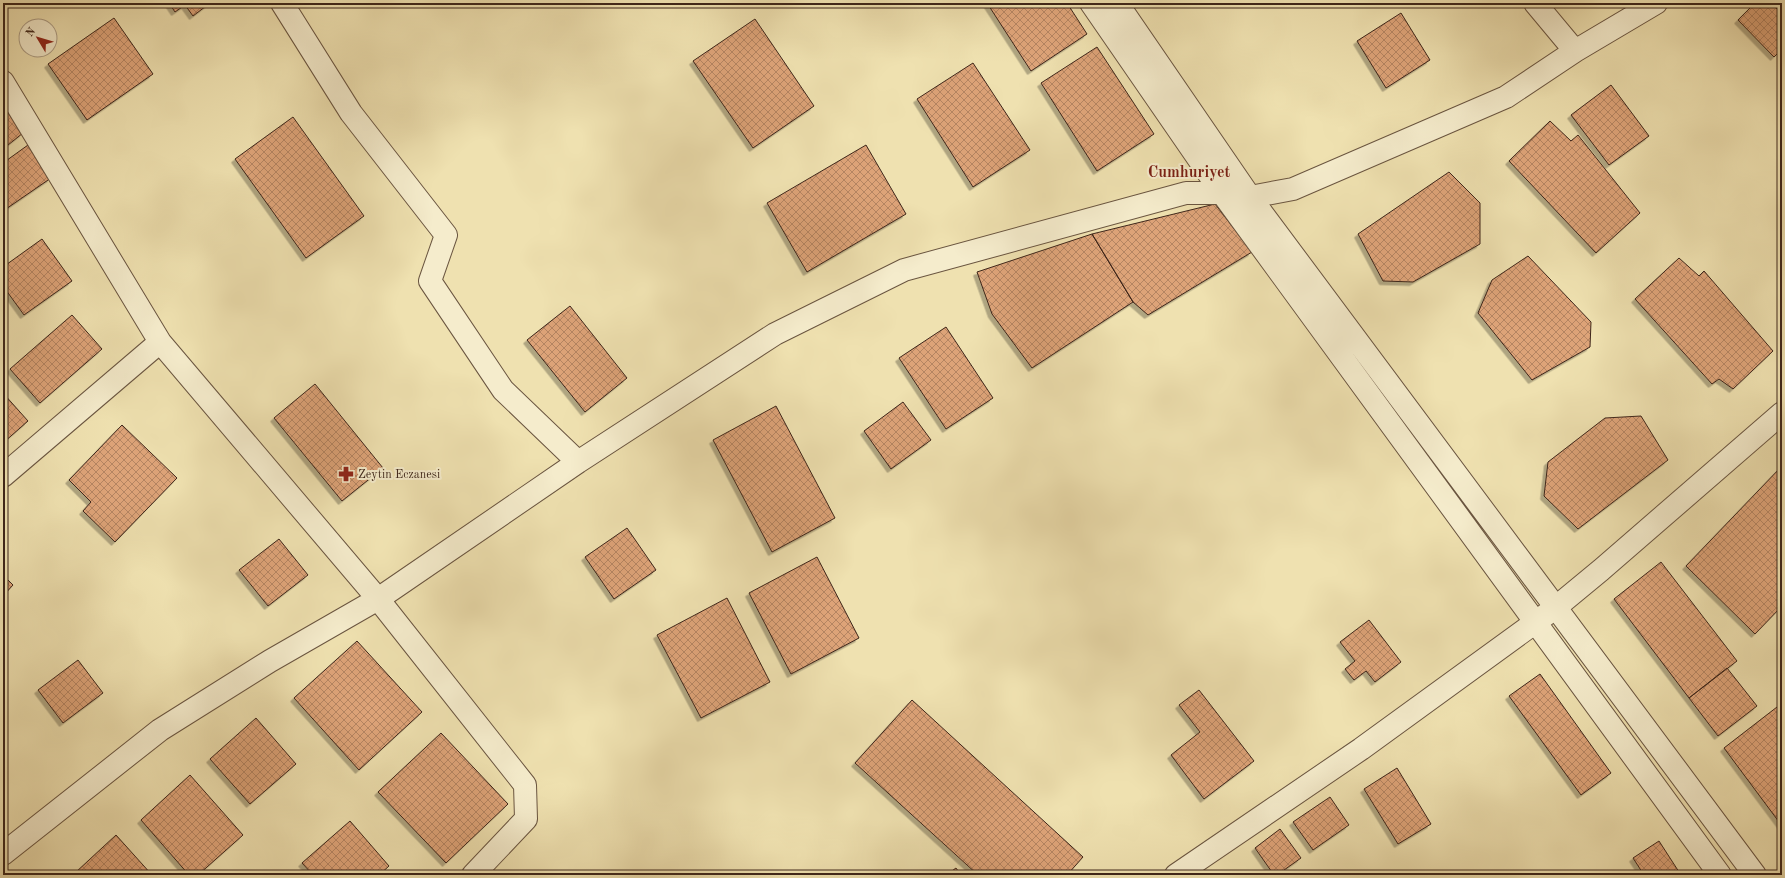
<svg xmlns="http://www.w3.org/2000/svg" width="1785" height="878" font-family="'Old Standard TT',serif">
<style>
.building{fill:url(#building-cross-hatch);stroke:#3e261a;filter:url(#shadow)}
.lines{fill:none;stroke-linecap:round;stroke-linejoin:round}
.minor-casing{stroke:#6a5540;stroke-width:24}
.tertiary-casing{stroke:#6a5540;stroke-width:24}
.minor{stroke:#f5eccc;stroke-width:22}
.tertiary{stroke:#f5eccc;stroke-width:22}
.labels{text-anchor:middle;stroke-width:4;stroke-linejoin:round;paint-order:stroke}
.poi-label{font-size:12px;fill:#3e261a;stroke:#f5eccc;text-anchor:start}
.district-label{font-size:16px;font-weight:bold;fill:#7a1f14;stroke:#f5eccc}
</style>
<defs>
<pattern id="building-cross-hatch" width="8" height="8" patternUnits="userSpaceOnUse"><rect width="8" height="8" fill="#dda378"/><path d="M0 0l8 8M0 8l8-8" fill="none" stroke="#b58562"/></pattern>
<filter id="shadow"><feDropShadow dx="-3.5" dy="3.5" stdDeviation="0" flood-color="#0004"/></filter>
</defs>
<rect width="100%" height="100%" fill="#efe1b0"/>
<filter id="stains"><feTurbulence type="fractalNoise" baseFrequency=".005" numOctaves="4"/><feColorMatrix values="0 0 0 0 .2 0 0 0 0 .09 0 0 0 0 .02 0 0 0 .5 -.17"/></filter>
<radialGradient id="worn" r=".72"><stop offset=".6" stop-color="#630" stop-opacity="0"/><stop offset="1" stop-color="#630" stop-opacity=".3"/></radialGradient>
<path class="building" d="M169,3H210L193,16L185,5L175,12Z
M987,3H1067L1087,34L1031,71Z
M1755,3H1771L1782,14V49L1774,57L1738,20Z
M1401,13L1430,60L1386,88L1357,41Z
M114,18L153,74L87,120L48,64Z
M755,19L814,106L753,148L693,61Z
M1097,47L1154,134L1097,171L1041,83Z
M973,63L1030,150L973,187L917,99Z
M1611,85L1649,136L1609,165L1571,115Z
M3,106L23,133L3,149Z
M293,117L364,216L306,258L235,159Z
M1550,121L1571,141L1578,135L1640,213L1596,253L1509,161Z
M28,145L51,178L3,211V163Z
M866,145L906,214L807,272L767,203Z
M1449,172L1480,203V244L1413,282L1383,281L1358,234Z
M1215,204L1252,252L1148,315L1133,302L1092,234Z
M1092,234L1133,302L1032,368L992,314L977,272Z
M42,239L72,281L24,315L3,286V267Z
M1528,256L1591,322L1590,347L1532,380L1478,313L1492,280Z
M1679,258L1699,276L1704,271L1773,351L1733,389L1719,379L1712,384L1635,299Z
M570,306L627,378L585,412L527,340Z
M72,315L102,349L40,403L10,369Z
M946,327L993,398L946,429L899,358Z
M315,384L383,468L342,501L274,418Z
M3,393L28,421L3,443Z
M903,402L931,440L891,469L864,431Z
M776,406L835,518L772,552L713,440Z
M1641,416L1668,460L1578,529L1544,496L1548,462L1605,418Z
M122,425L177,478L115,542L83,511L91,502L69,480Z
M1782,466V606L1755,634L1686,566Z
M627,528L656,570L614,599L585,557Z
M279,539L308,575L268,606L239,570Z
M817,557L859,638L791,674L749,593Z
M1661,562L1737,661L1689,698L1614,599Z
M3,575L13,585L3,596Z
M727,598L770,682L701,718L657,635Z
M1369,620L1401,662L1375,682L1366,671L1354,680L1345,669L1355,661L1340,642Z
M357,641L422,712L359,770L294,698Z
M78,660L103,693L63,723L38,690Z
M1727,668L1757,706L1718,736L1689,698Z
M1540,674L1611,773L1581,795L1509,696Z
M1199,690L1254,761L1204,799L1171,755L1200,732L1179,705Z
M912,700L1083,857L1067,875H978L855,763Z
M1777,707L1782,714V826L1724,748Z
M256,718L296,764L250,804L210,759Z
M441,733L508,804L446,863L378,792Z
M1397,768L1431,824L1398,844L1364,789Z
M190,775L243,835L198,875H189L141,820Z
M1330,797L1349,825L1313,850L1293,822Z
M350,821L389,866L379,875H313L302,863Z
M1280,829L1301,858L1277,875H1274L1255,848Z
M116,835L152,875H77L75,873Z
M1659,841L1681,875H1644L1633,858Z
M956,868L961,875H946Z"/>
<g class="lines">
<g class="minor-casing">
<path id="minor" d="M282,3L351,113L446,235L430,281L503,390L578,462
M1535,3L1575,51
M3,82L160,342L378,599L525,785L526,819L473,875
M3,476L160,342
M3,854L160,730L270,661L378,599L578,462L775,334L904,270L1186,193H1222L1250,197L1293,189L1506,97L1575,51L1656,3
M1176,875L1361,749L1555,608L1601,570L1782,413"/>
</g>
<g class="tertiary-casing">
<path id="tertiary" d="M1091,3L1222,193L1720,875
M1117,3L1250,197L1755,875"/>
</g>
<use href="#minor" class="minor"/>
<use href="#tertiary" class="tertiary"/>
</g>
<defs>
<g id="pharmacy-bare" transform="scale(1.2)"><path d="M-2-6h4v4h4v4h-4v4h-4v-4h-4v-4h4Z" fill="#8f2418" stroke="#f5eccc" stroke-width="2.5" paint-order="stroke"/></g>
</defs>
<g fill-rule="evenodd">
<use href="#pharmacy-bare" x="346" y="474"/>
</g>
<g class="labels">
<g class="poi-label">
<text x="358" y="478">Zeytin Eczanesi</text>
</g>
<g class="district-label">
<text x="1189" y="177">Cumhuriyet</text>
</g>
</g>
<rect width="1785" height="878" fill="none" stroke="#efe1b0" stroke-width="16"/>
<rect x="4" y="4" width="1777" height="870" fill="none" stroke="#3e261a" stroke-width="2"/>
<rect x="8" y="8" width="1769" height="862" fill="none" stroke="#3e261a"/>
<g transform="translate(38 38) rotate(308)"><circle r="19" fill="#f5eccc" stroke="#ac9d85"/>
<path d="M0-3L7 15L0 10L-7 15Z" fill="#8f2418"/>
<text y="-6" font-size="11" font-weight="bold" text-anchor="middle" fill="#3e261a">N</text>
</g>
<rect width="100%" height="100%" filter="url(#stains)"/>
<rect width="100%" height="100%" fill="url(#worn)"/>
</svg>
